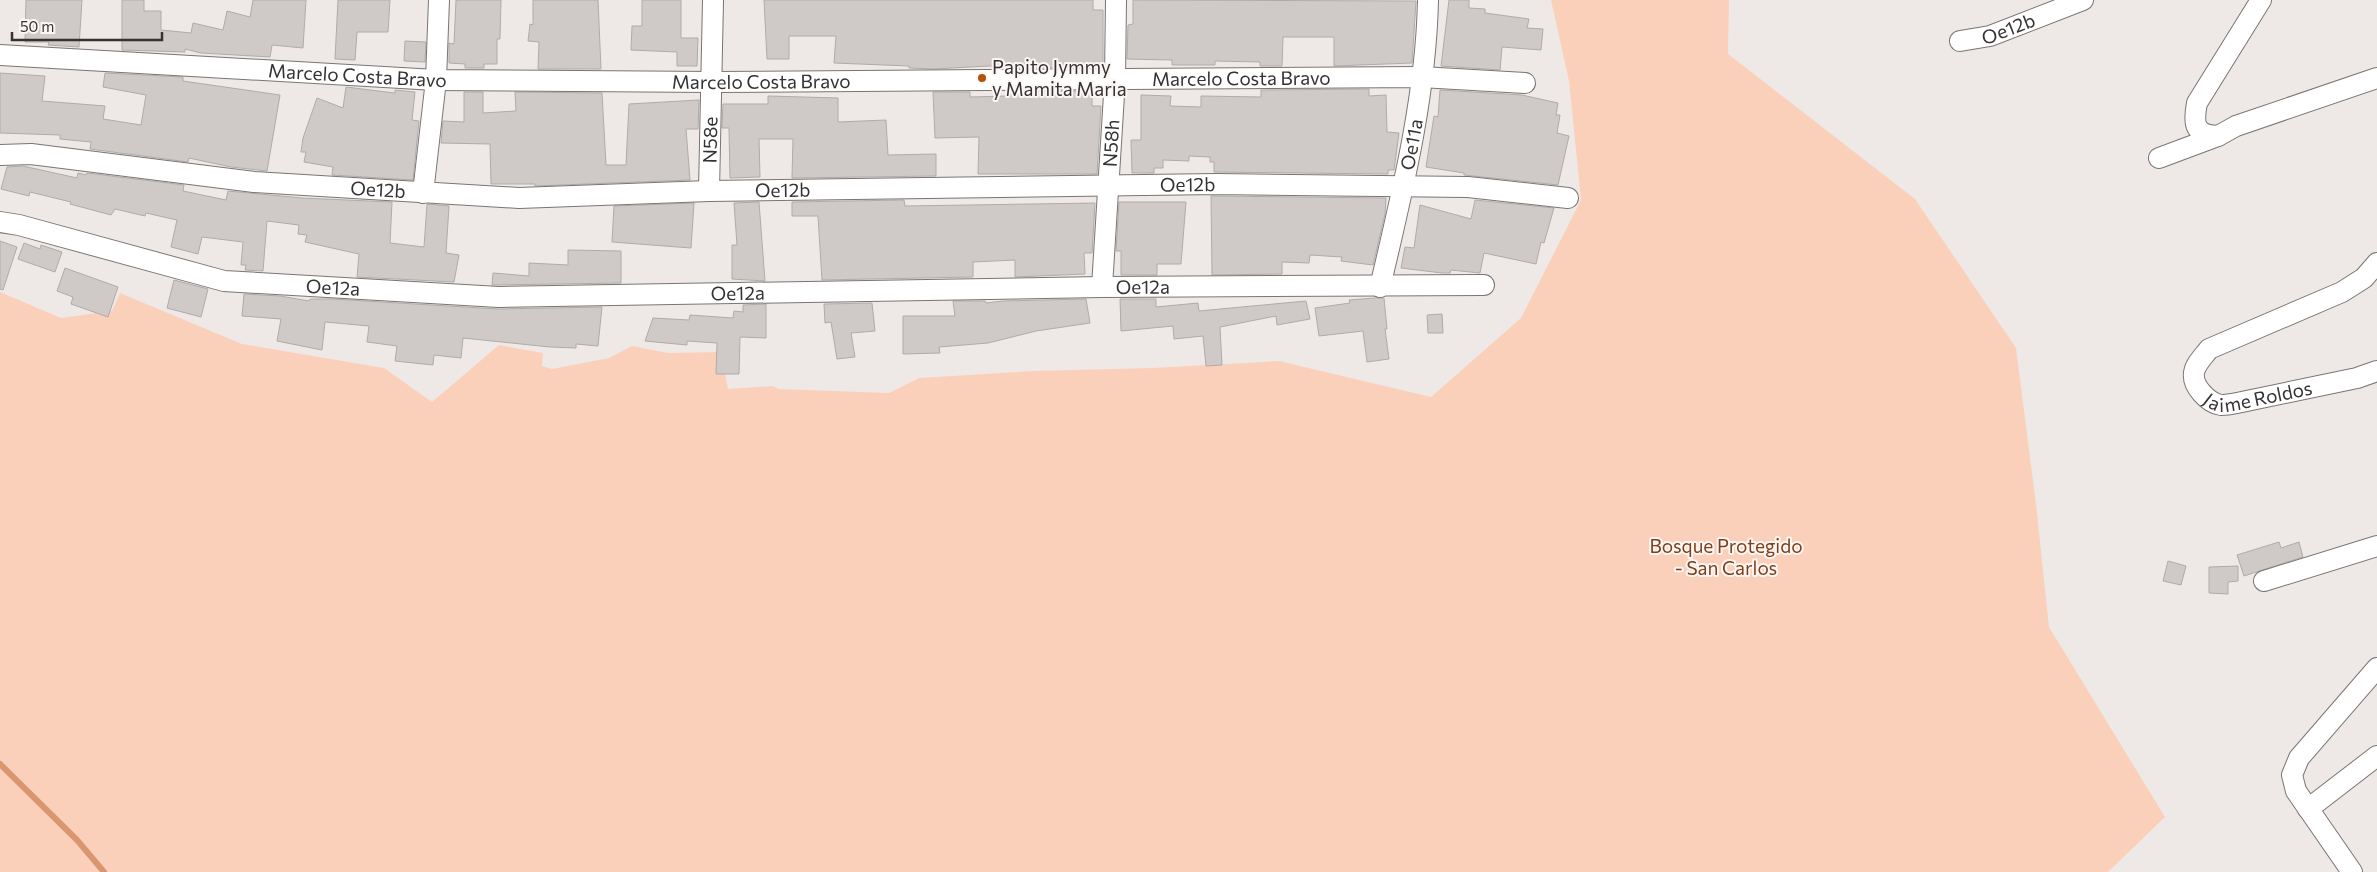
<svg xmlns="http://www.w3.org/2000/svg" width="2377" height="872" font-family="Commissioner,sans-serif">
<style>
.green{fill:#fbd0ba}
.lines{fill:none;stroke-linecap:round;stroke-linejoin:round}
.stream{stroke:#da9571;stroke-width:6}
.building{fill:#cfcac8;stroke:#b0aba9}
.minor-casing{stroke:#7a7573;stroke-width:22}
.minor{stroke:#fff;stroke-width:20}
.poi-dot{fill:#b2520b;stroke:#fbf6f4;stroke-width:2}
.labels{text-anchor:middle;stroke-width:4;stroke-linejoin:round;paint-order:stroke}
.street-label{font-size:19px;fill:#343232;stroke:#fbf6f4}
.poi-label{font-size:19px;fill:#343232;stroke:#fbf6f4;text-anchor:start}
.park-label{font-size:19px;fill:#7e3e17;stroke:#fbf6f4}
</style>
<rect width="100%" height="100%" fill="#eee9e6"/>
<path class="green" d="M1551,0H1729L1728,54L1915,199L2016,348L2036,504L2049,627L2165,817L2108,872H0V292L61,318L112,311L120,293L242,344L384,368L432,402L499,345L543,353L542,366L552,369L609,358L632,346L668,353L721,352L728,389L772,386L779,389L889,393L919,378L1033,371L1152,368L1279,361L1431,397L1521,318L1581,200L1569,81Z"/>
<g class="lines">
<path class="stream" d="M0,764L77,840L104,872"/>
</g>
<path class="building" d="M26,0H82L79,47L48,45L49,42H25Z
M122,0H144V11H161V30L191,33L193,23L223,30L227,11L250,17L253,0H306L303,48L272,45L270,57L201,53L185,49V52L122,50Z
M338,0H390L388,32H357L355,60L335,59Z
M456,0H501L500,39H497V64H484V68H465V64L449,63V43L454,44Z
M533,0H598L601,69H538L539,42L528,41L530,24L533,25Z
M642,0H681V38H698L697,66H677V52L631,50L632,26H642Z
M764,0H1093V10H1103V65H1093V67L1008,68V65L933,69L909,68V66L834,63L836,36H789V59H767Z
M1133,0L1416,1L1412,63L1334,66V37H1283L1282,66H1260V62L1215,61V65H1172V60L1127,59L1128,25L1133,24Z
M1449,0H1469V8L1485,9V13L1529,19L1527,28L1543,29L1541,50L1502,47L1500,70L1441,66Z
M405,41L426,42L425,62L404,61Z
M0,73L45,76L42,101L105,106L103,119L141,125L146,95L103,87L105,73L183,77V81L280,95L267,171L231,167L189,158L188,162L90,149L91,142L60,139V135L0,133Z
M346,87L395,93V90L415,92L412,120L419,121L413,180L332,175L333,167L304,162L306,152H301L303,138L317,98L343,108Z
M1369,89V96L1386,95L1387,132L1399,133L1394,170H1388V174L1214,172V162H1210V157L1189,156V161L1163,160V168H1154V173H1132L1131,140H1141V95L1171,96L1170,106L1201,107V96L1261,97V90Z
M1440,90L1522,95L1558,103L1556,115H1560L1557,133L1569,136L1558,185L1464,175V173L1426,167L1434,116L1438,117Z
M1092,91V106H1101L1097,174H978L979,137L935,138L933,92H970V97L1007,96L1008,92Z
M464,92H483V113L516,111L515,92L602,93L606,165H626L629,104L699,100L698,129H686L690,180L535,186V184H491L490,144L441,143L443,121L464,122Z
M768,96L838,98V122L886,120L888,155L936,154V176L792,178L793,139H759L760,177L730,178L729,128H722L723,104H768Z
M23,166L77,178L78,173L86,175L87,173L184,185L183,191L226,200L228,191L302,198L392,202L390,243L424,247L427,204L449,206L446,253L459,255L454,282L357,277L359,254L305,242L307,235L298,234L299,225L267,221L263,271L245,270L246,265H241L243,242L202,237L198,254L171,247L177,220L146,213L145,216L115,209L111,215L70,204L71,202L30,192L29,196L1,189L7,167Z
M1211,196L1386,198L1385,214L1373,265L1341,261L1342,257L1310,255L1309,263L1282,262V274L1212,275Z
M904,200L905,206L1095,203L1092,253H1084L1085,274L1015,277V260L973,262V277L822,280L818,216H792V202Z
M1475,200L1554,208L1544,243L1541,242L1536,264L1484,253L1480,273L1451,270L1450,273H1442L1401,268L1405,247L1414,248L1420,205L1471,219Z
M759,202L765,281L732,279V245H737L734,203Z
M1119,202H1186L1181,264H1157V275H1121V251H1116Z
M694,203L691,248L612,242L614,206Z
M0,241L17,247L3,290L0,289Z
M24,243L40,249L41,245L62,252L55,272L18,259Z
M568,250L621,251V283L492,285L493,273L529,276V263L568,265Z
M65,268L118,287L108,317L71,304L73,297L57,291Z
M174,280L208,289L201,317L167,308Z
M244,294L280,296L309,301L310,299H332L498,309L602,307L598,346L576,344V348L550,347L463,338L461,358L434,355L433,365L395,361L397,346L367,342L369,326L325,322L322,350L277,341L281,319L242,316Z
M1375,298H1384L1387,329H1385L1389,359L1367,362L1363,331L1319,336L1315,308L1350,303L1349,300Z
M1086,299L1090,323L1036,331L988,343L939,347L940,353L903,354V316H955L953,301H985L986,303L1003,301Z
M1120,299H1156V307L1198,303L1199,311L1306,301L1310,319L1277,325L1276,316L1220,327L1222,365L1206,366L1203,336L1174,339L1173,326L1121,331Z
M872,303L875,331L851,333L855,357L837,359L831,322L825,323L824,304Z
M766,304V338L740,337L739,374H716L717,343L687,341V345L645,341L653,318L689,320L690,315L733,318L734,311L743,312V305Z
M1442,314L1443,333H1428L1427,315Z
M2279,542L2281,548L2299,542L2303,557L2244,576L2237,555Z
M2168,561L2186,566L2181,585L2163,581Z
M2238,566V581L2228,582V594L2209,593V567Z"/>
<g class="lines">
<g class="minor-casing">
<g id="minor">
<path id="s1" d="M1960,41L1990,36L2083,0"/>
<path id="s2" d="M0,55L436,80L713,82L1421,77L1525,83"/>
<path d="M2218,136C2194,135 2193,124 2197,103L2261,0"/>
<path id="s3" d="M0,155L31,154L254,182L519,198L709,191L1217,184L1468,187L1568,198"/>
<path d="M2159,158L2218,136L2236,126L2377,78"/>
<path id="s4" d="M709,191L713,0"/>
<path d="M423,193L436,80L439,0"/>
<path id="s5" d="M0,222L19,225L224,281L499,297L1102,287L1484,285"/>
<path id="s6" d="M2377,263L2364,278L2342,292L2209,349C2204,356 2195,364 2194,373C2192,386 2208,403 2221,405C2226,405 2232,404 2237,403L2357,378L2377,371"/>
<path id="s7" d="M1102,287L1115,79L1116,0"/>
<path id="s8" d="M1380,287C1402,193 1426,97 1428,0"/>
<path d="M2264,581L2377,546"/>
<path d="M2308,809L2377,756"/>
<path d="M2352,872L2296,791L2292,775L2299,758L2377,668"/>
</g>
</g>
<use href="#minor" class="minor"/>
</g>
<circle class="poi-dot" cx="982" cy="78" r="5"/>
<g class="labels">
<g class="street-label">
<text dy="7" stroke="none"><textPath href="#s1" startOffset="50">Oe12b</textPath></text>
<text dy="7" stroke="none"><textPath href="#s2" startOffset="358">Marcelo Costa Bravo</textPath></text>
<text dy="7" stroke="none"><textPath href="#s2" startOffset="1242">Marcelo Costa Bravo</textPath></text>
<text dy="7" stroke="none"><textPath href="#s2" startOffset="762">Marcelo Costa Bravo</textPath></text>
<text dy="7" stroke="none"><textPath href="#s4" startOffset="51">N58e</textPath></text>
<text dy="7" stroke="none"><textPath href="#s7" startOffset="144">N58h</textPath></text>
<text dy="7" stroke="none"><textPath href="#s8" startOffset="146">Oe11a</textPath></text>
<text dy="7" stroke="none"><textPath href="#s3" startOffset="1190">Oe12b</textPath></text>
<text dy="7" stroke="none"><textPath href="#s3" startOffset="380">Oe12b</textPath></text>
<text dy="7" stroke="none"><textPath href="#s3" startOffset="785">Oe12b</textPath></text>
<text dy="7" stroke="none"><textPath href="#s5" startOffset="341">Oe12a</textPath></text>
<text dy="7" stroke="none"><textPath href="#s5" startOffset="1151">Oe12a</textPath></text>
<text dy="7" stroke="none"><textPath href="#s5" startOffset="746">Oe12a</textPath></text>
<text dy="7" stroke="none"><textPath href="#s6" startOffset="302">Jaime Roldos</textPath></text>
</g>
<g class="poi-label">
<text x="992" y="74">Papito Jymmy<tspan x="992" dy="22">y Mamita Maria</tspan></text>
</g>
<g class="park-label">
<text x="1726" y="553">Bosque Protegido<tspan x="1726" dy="22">- San Carlos</tspan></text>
</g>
</g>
<path d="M12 32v8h150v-8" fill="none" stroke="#343232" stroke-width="2.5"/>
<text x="20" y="32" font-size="15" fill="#343232" stroke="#fbf6f4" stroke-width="4" paint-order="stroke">50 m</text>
</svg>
